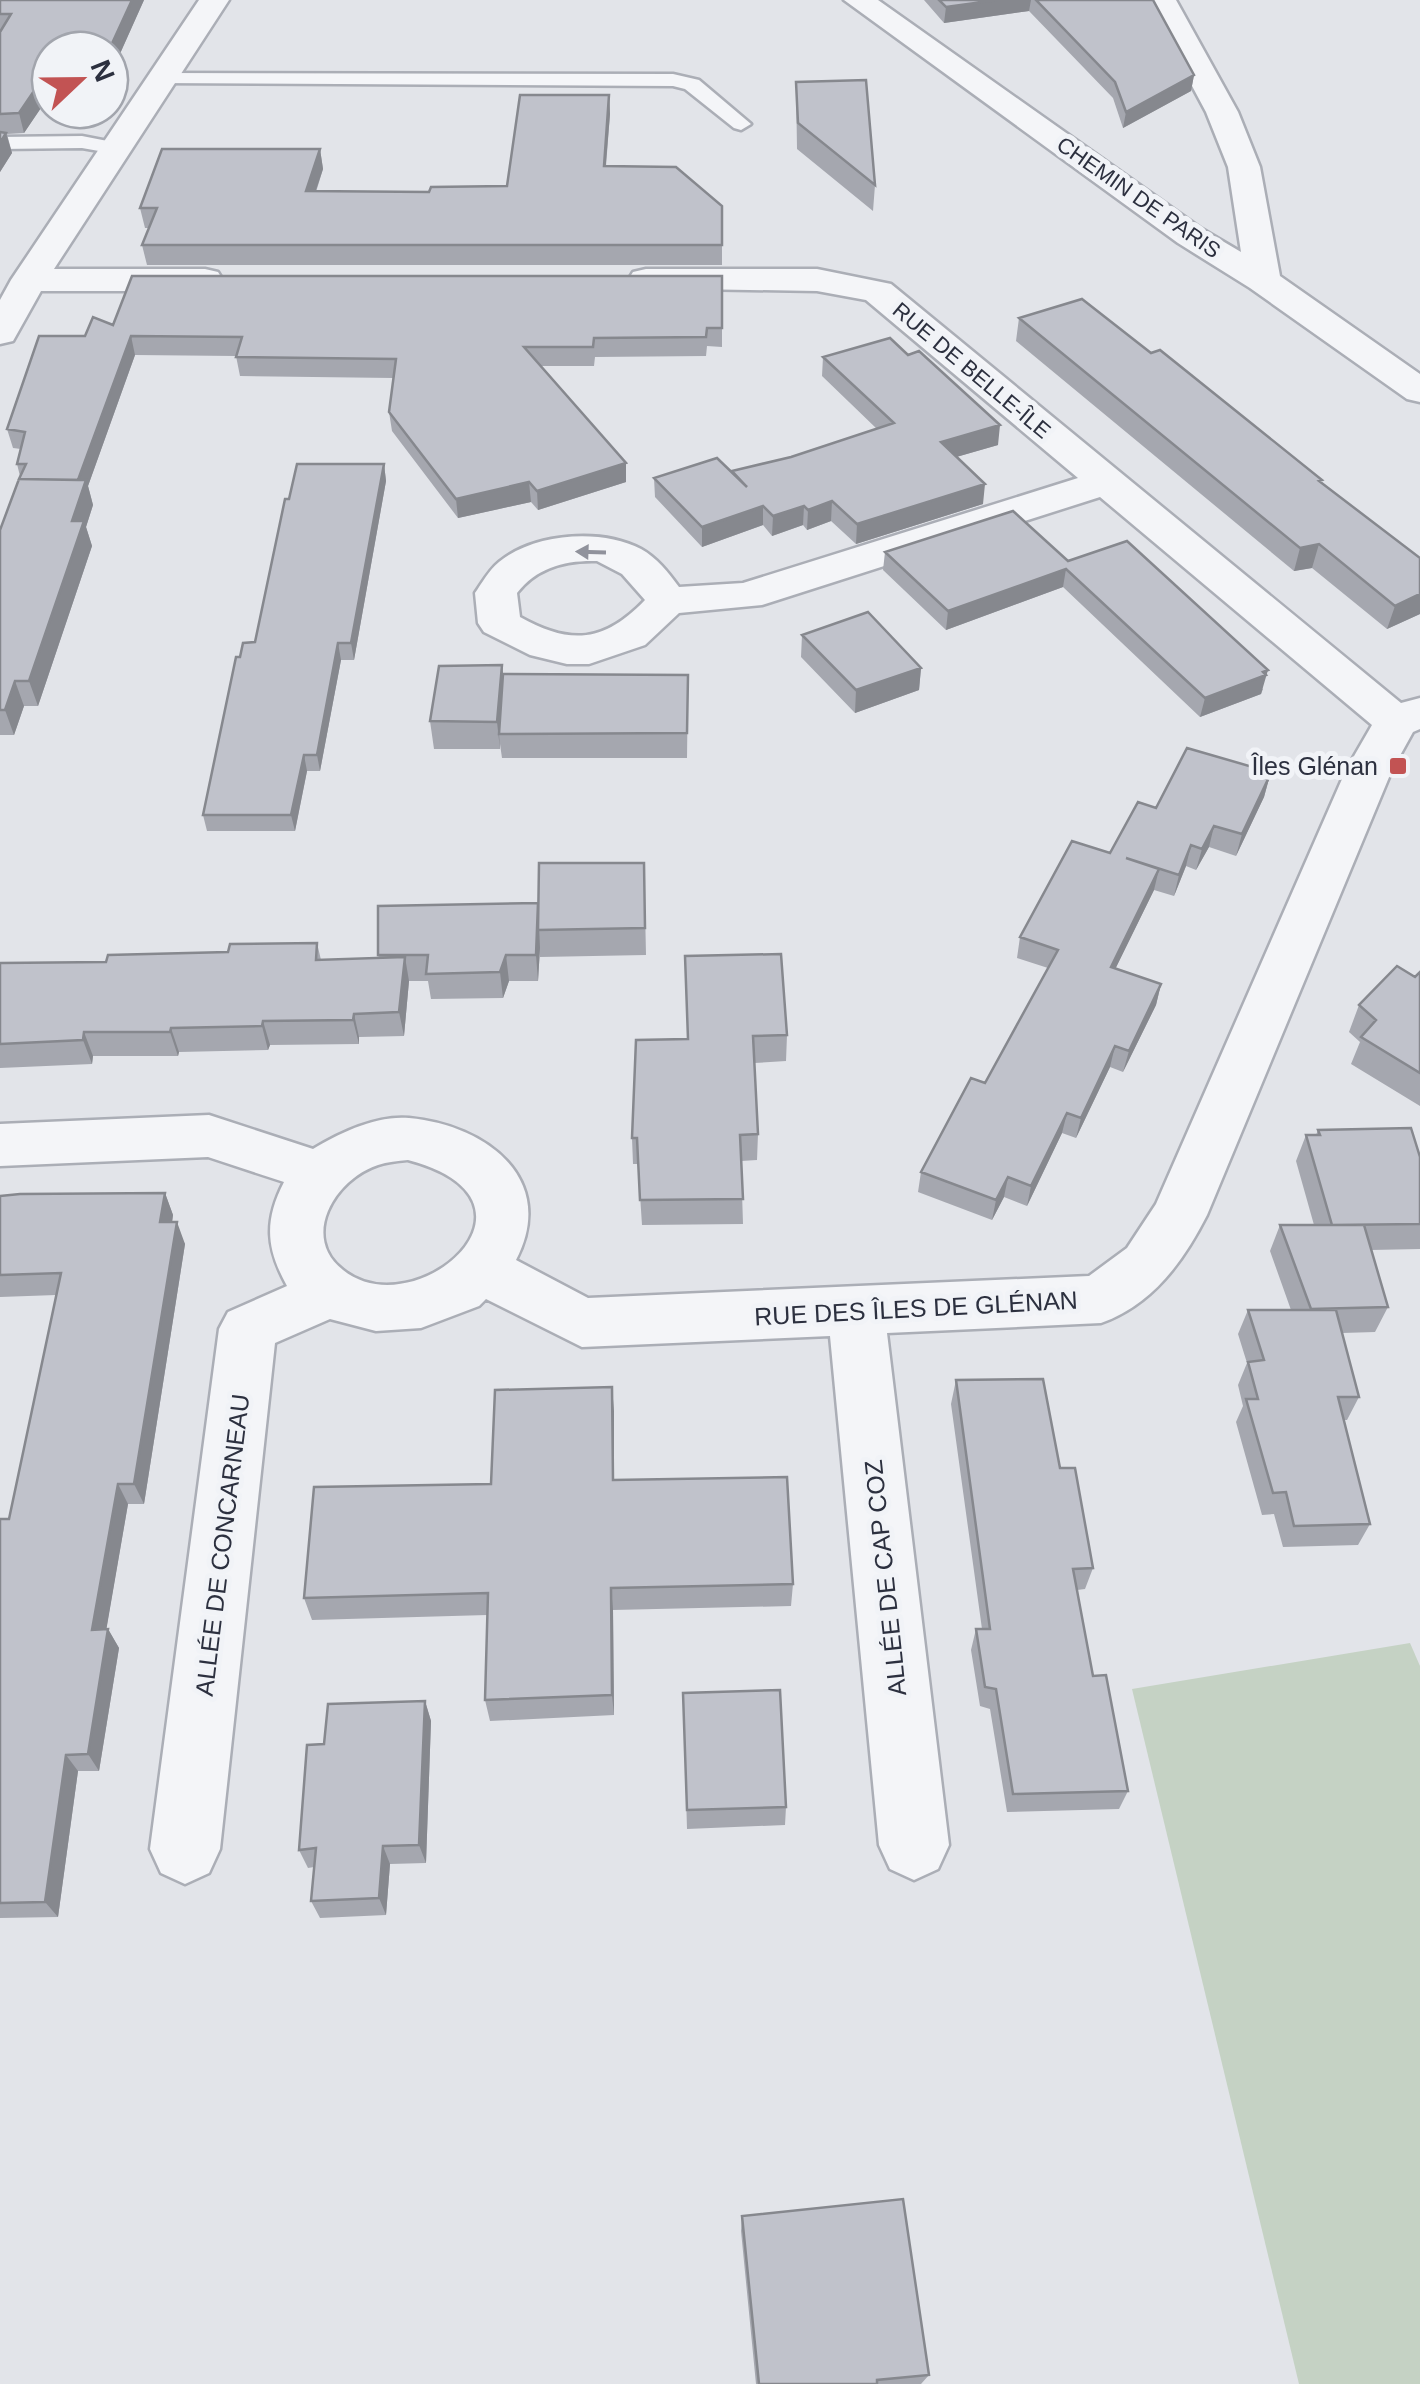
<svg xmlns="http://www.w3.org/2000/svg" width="1420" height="2384" font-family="Arial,sans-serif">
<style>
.green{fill:#c5d2c4}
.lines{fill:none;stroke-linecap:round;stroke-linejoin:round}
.service-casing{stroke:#abaeb6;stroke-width:5}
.minor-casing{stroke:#abaeb6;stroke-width:5}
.service{fill:#f4f5f8;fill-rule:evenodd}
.minor{fill:#f4f5f8;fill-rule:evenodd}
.wall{fill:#a5a7af}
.shaded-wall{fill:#86888e}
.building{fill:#c0c2cb;stroke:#86888e;stroke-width:2.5}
.oneway{fill:#90929c}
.poi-dot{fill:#c25353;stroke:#f1f3f7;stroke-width:4}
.labels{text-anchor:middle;stroke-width:10;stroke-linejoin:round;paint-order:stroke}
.far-street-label{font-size:22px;fill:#2c303f;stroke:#f1f3f7}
.poi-label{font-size:25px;fill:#2c303f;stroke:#f1f3f7;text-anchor:end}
.street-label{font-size:25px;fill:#2c303f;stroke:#f1f3f7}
</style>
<rect width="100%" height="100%" fill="#e2e4e9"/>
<path class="green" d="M1410,1643L1420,1666V2384H1299L1132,1689Z"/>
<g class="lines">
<g class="service-casing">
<path id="service" d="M162,73L673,74L699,80L751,124L741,130L734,128L685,89L673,86L155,83L152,79Z
M82,136L123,144L126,148L116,154L82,148L0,149V137Z"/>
</g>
<g class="minor-casing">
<path id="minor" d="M199,0H229L54,269H205L218,272L223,280L218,288L205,291H41L13,341L0,344V300L11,280Z
M844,0H878L1202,229L1241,252L1228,167L1206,112L1146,0H1176L1238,112L1260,167L1280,276L1420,374V402L1407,399L1250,288L1178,243Z
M646,269H817L891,284L1401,703L1420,698V729L1413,732L1392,770L1207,1215C1183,1262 1152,1305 1101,1323L887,1333L949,1845L938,1869L914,1880L890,1869L879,1845L830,1336L582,1347L486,1299L479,1306L421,1328L376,1331L330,1319L275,1343L220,1849L209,1873L185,1884L161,1873L150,1849L219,1329L228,1312L287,1286C266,1248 264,1221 284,1182L208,1157L0,1166V1124L209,1115L313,1149C339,1133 377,1115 409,1118C486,1125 558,1179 516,1260L588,1298L1089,1276L1127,1248L1156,1204L1346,770L1372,725L1100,497L762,605L679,613L645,645L589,664H567L530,655L484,632L478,623L475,593C482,583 489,570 499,562C534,533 601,528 641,549C657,558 668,572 679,587L743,583L1078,478L866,300L817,291L633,288L628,280L633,272ZM597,561L622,574L645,600C604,643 570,645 520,617L517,593C537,567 566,560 597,561ZM408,1160C563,1201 415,1328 343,1270C300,1237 335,1179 378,1165C387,1162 398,1161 408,1160Z"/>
</g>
<use href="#service" class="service"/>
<use href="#minor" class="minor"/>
</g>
<path class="wall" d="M0,0H144L110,76V50H50V102H45L24,133L7,134L12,153L0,172Z
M924,0H1153L1194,75L1191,91L1123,128L1113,98L1029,11L944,23Z
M796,82L875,185L873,211L797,149Z
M609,95L610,114L606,166L722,206V265H147L142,245L149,228H145L140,208L320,149L323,169L316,192H429L507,186Z
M722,276V347L707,346L706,356L595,357L594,366H540L626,463V482L538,510L531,502L458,518L392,431L389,412L393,378L240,376L236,356L135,355L88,486L93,505L86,527L92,546L38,706H24L14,735H0V530L20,476L17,464L21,449L13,448L7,429L85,336L113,325Z
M1019,318L1151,353L1420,558V614L1387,629L1312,568L1294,571L1016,341Z
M823,357L998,445L956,457L983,504L856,544L831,521L807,530L803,525L772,536L763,525L702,547L655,497L654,478L732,472L791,457L877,429L822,376Z
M384,464L386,481L354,660H341L320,771H307L295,831H207L203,815L240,657L255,642L289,499Z
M885,552L1068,561L1263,689L1261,694L1200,717L1063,587L946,630L883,570Z
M802,635L921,668L919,690L855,713L801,657Z
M502,665L503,674L688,675L687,758H502L500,744V749H434L430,721Z
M1262,773L1270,775L1264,797L1236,856L1209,847L1196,870L1186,866L1174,896L1154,890L1115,969L1161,984L1156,1005L1123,1072L1110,1067L1076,1138L1062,1133L1027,1206L1004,1197L992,1220L918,1192L921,1172L985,1083L1048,968L1017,958L1020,937L1156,808Z
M644,863L646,955L540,957V948L538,981H509L503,998L431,999L428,981H409L404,1036L359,1037V1044L270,1045L268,1050L179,1052L178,1056H93L92,1064L0,1068V963L106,962L228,952L317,943L321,960L379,958L378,955L538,903Z
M1420,972V1106L1351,1064L1360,1042L1349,1032L1359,1005L1415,977Z
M787,1035L786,1061L754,1063L758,1134L757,1160L741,1161L743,1224L642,1225L638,1164H633L632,1138L636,1040Z
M1318,1130L1420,1157V1249L1371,1250L1388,1307L1375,1332L1342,1333L1359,1397L1347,1420H1344L1370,1524L1358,1545L1283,1547L1274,1514L1262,1515L1236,1422L1243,1406L1238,1385L1247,1363L1238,1334L1248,1310H1291L1270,1251L1280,1225H1314L1296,1161L1306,1135H1316Z
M165,1193L173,1215L172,1222L185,1244L144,1504H128L106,1630L108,1629L119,1648L99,1771H78L58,1917L0,1918V1519H9L56,1295L0,1297V1196Z
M956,1380L1060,1468L1093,1568L1085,1589L1077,1590L1093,1676L1128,1791L1119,1809L1007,1812L990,1709L980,1706L971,1650L976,1629H982L951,1404Z
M614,1411V1480L793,1584L791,1606L613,1610L614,1715L490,1721L485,1700L487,1615L312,1620L304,1598Z
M683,1693L786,1807L785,1825L687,1829Z
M425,1701L431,1721L426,1863L390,1864L386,1915L320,1918L311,1901L314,1867L308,1868L299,1850L324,1744Z
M742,2216L929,2375L921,2384H756L741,2231Z"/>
<path class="shaded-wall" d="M132,0H144L110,76V50H109Z
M997,0H1031L1029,11L944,23L946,7Z
M1194,75L1191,91L1123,128L1126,112Z
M40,82L45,102L24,133L19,113Z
M609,95L610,114L604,186V166Z
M6,133L12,153L0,172V143Z
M320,149L323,169L309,211L306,191Z
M131,336L135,355L88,486L93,505L86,527L92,546L38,706L29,681L72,521L77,483Z
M1000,425L998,445L939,462L941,442Z
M626,463V482L538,510L537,491Z
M384,464L386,481L354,660L351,643Z
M529,482L531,502L458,518L456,499Z
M985,484L983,504L856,544L857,524Z
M832,501L831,521L807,530L808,510Z
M763,506V525L702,547V527Z
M804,506L803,525L772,536L773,516Z
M1319,544L1312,568L1294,571L1300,548Z
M1066,569L1063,587L946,630L948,611Z
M1420,594V614L1387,629L1395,606Z
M338,643L341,660L320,771L317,755Z
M502,665L505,693L499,734L500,749L497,722Z
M921,668L919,690L855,713L856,690Z
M1268,670L1261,694L1200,717L1205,698Z
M15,681L24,706L14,735L5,710Z
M304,755L307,771L295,831L291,815Z
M1270,775L1264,797L1236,856L1242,834Z
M1214,826L1209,847L1196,870L1202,849Z
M1191,845L1186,866L1174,896L1179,875Z
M1159,869L1154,890L1106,988L1111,967Z
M538,903L540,948L538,981L536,955Z
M506,955L509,981L503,998L500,972Z
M405,957L409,981L404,1036L399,1012Z
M1161,984L1156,1005L1123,1072L1129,1051Z
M354,1014L359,1037V1044L353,1020Z
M263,1021L270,1045L268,1050L262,1026Z
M171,1028L179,1052L178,1056L170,1032Z
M84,1032L93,1056L92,1064L83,1040Z
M1115,1046L1110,1067L1076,1138L1081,1118Z
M1067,1113L1062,1133L1027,1206L1031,1186Z
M1008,1177L1004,1197L992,1220L996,1200Z
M165,1193L173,1215L169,1244L160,1222Z
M177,1222L185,1244L144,1504L134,1484Z
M612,1387L614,1411V1503L613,1480Z
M118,1484L128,1504L103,1649L92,1630Z
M611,1588L613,1610L614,1715L612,1695Z
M108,1629L119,1648L99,1771L88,1754Z
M425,1701L431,1721L426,1863L419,1845Z
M66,1755L78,1771L58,1917L45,1902Z
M383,1846L390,1864L386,1915L379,1898Z"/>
<path class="building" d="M0,0H132L109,50H50V83L40,82L19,113L0,114V32L11,14H0Z
M939,0H997L946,7Z
M1036,0H1153L1194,75L1126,112L1115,82Z
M866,80L875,185L798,123L796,82Z
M520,95H609L604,166L676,167L722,206V245H142L157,208H140L162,149H320L306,191L429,192L431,187L507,186Z
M0,132L6,133L0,143Z
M132,276H722V328H707L706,337L594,338L593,347H524L626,463L537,491L529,482L456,499L389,412L396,359L236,357L242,337L131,336L78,480L19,479L26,464H17L25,432L7,429L39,336H85L93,317L113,325Z
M1082,299L1151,353L1160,350L1322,480L1319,481L1420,558V594L1395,606L1319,544L1300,548L1019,318Z
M890,338L908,355L919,351L1000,425L941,442L985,484L857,524L832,501L808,510L804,506L773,516L763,506L702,527L654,478L717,458L747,487L732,471L791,457L894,423L823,357Z
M297,464H384L351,643H338L317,755H304L291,815H203L236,657H240L243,643L255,642L285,499H289Z
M19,479L86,480L72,521H84L29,681H15L5,710H0V530Z
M1013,511L1068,561L1127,541L1268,670L1263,672L1266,675L1205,698L1066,569L948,611L885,552Z
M868,612L921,668L856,690L802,635Z
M502,665L497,722L430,721L439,666Z
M503,674L688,675L687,733L499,734Z
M1187,748L1263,770L1262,773L1270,775L1242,834L1214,826L1202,849L1191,845L1179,875L1126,858L1159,869L1111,967L1161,984L1129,1051L1115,1046L1081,1118L1067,1113L1031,1186L1008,1177L996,1200L921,1172L971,1078L985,1083L1058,950L1020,937L1072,841L1110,853L1138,802L1156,808Z
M539,863H644L645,928L538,930Z
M538,903L536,955H506L500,972L426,974L428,955H378V906Z
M317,943L316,960L405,957L399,1012L354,1014L353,1020L263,1021L262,1026L171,1028L170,1032H84L83,1040L0,1044V963L106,962L108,955L228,952L230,944Z
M781,954L787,1035L753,1036L758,1134L740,1135L743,1199L640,1200L637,1138H632L636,1040L688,1039L685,956Z
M1397,966L1415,977L1420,972V1073L1361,1037L1376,1020L1359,1005Z
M1411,1128L1420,1157V1224L1332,1225L1306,1135H1320L1318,1130Z
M165,1193L160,1222H177L134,1484H118L92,1630L108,1629L88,1754L66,1755L45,1902L0,1903V1519H9L61,1273L0,1275V1196L20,1194Z
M1280,1225H1364L1388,1307L1311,1309Z
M1248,1310H1336L1359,1397H1338L1370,1524L1294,1526L1286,1492L1273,1493L1246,1399H1258L1248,1362L1264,1360Z
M1043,1379L1060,1468H1075L1093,1568L1073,1569L1093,1676L1106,1675L1128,1791L1013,1794L996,1689L985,1687L976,1629H990L956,1380Z
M612,1387L613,1480L787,1477L793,1584L611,1588L612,1695L485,1700L488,1593L304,1598L314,1487L491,1484L495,1390Z
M780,1690L786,1807L687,1810L683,1693Z
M425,1701L419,1845L383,1846L379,1898L311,1901L316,1848L299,1850L307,1745L324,1744L328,1704Z
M903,2199L929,2375L877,2380V2384H759L742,2216Z"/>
<defs><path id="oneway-solid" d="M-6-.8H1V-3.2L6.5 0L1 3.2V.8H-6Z" transform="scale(2.5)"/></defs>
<use class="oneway" href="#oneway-solid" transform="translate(591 552) rotate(-178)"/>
<rect class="poi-dot" x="1388" y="756" width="20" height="20" rx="5"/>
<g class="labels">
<g class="far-street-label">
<text transform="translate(1139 197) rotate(35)" y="8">CHEMIN DE PARIS</text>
<text transform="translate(972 370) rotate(40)" y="8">RUE DE BELLE-ÎLE</text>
</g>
<g class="poi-label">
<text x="1378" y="775">Îles Glénan</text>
</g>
<g class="street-label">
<text transform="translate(916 1308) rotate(-3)" y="9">RUE DES ÎLES DE GLÉNAN</text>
<text transform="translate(222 1545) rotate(-83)" y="9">ALLÉE DE CONCARNEAU</text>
<text transform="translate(885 1578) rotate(-96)" y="9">ALLÉE DE CAP COZ</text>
</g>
</g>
<g transform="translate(80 80) rotate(68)"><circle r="48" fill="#f1f3f7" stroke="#a2a5ad" stroke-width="2.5"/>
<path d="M0-8L18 38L0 25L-18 38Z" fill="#c25353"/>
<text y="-15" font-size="28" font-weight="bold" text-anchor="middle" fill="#2c303f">N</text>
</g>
</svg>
